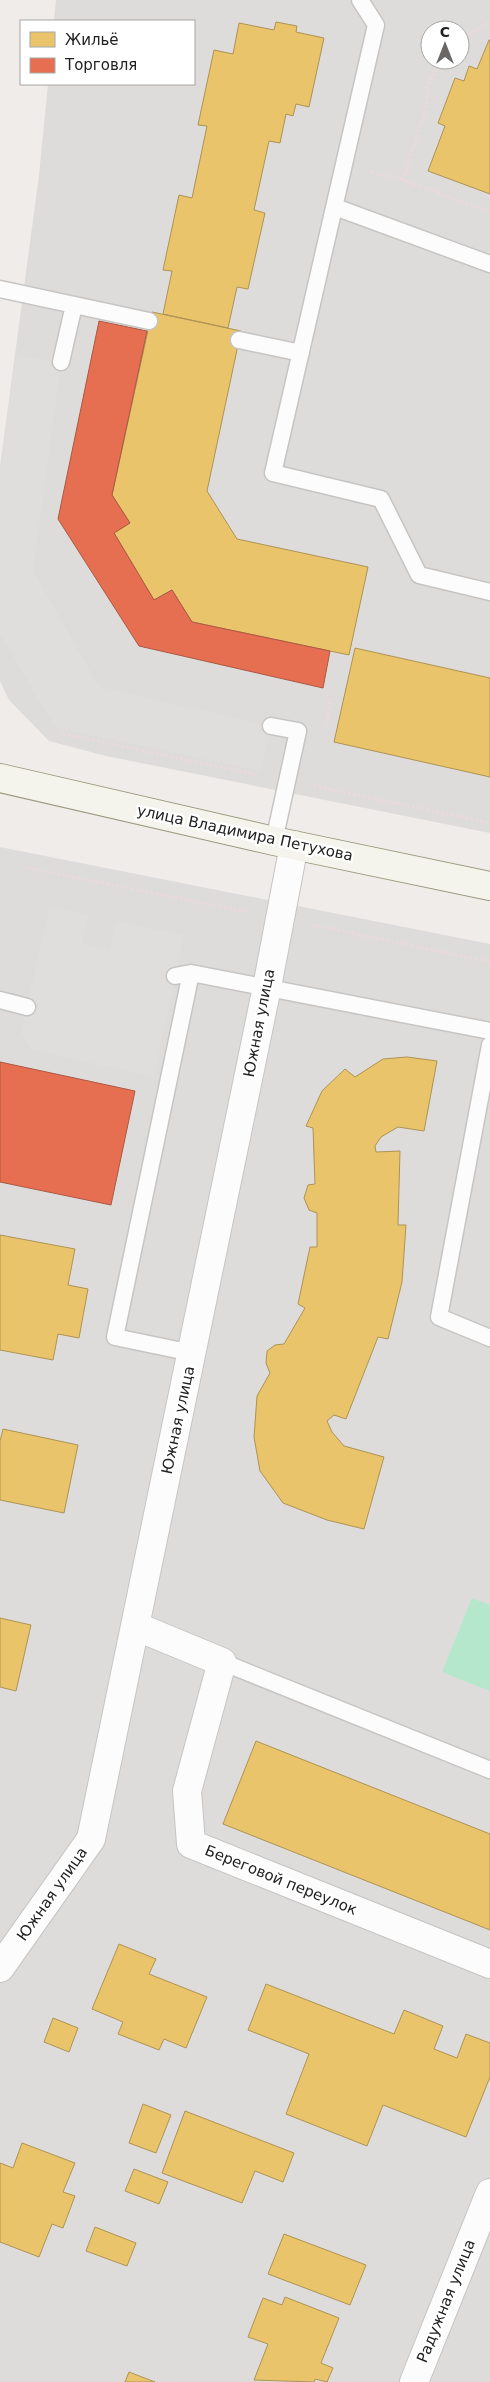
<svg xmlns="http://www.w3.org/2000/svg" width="490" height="2382" font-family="'DejaVu Sans',sans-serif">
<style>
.residential{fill:#dedcdb;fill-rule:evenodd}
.pitch{fill:#b4e7cc}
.parking{fill:#dfdedd}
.homes{fill:#e9c46a;stroke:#ad9354}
.shops{fill:#e76f51;stroke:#ac5843}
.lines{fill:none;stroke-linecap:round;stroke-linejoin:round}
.lane-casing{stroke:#c6c5c4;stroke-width:19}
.street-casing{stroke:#c6c5c4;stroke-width:30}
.secondary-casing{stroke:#9b9a80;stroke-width:30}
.path{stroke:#ecd9da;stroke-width:3;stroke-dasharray:2.5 2.5;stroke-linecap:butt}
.lane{stroke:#fdfcfc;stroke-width:16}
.street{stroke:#fdfcfc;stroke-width:28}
.secondary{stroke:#f4f4ec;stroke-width:28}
.labels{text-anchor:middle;stroke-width:5;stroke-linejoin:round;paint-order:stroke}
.street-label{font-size:15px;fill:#212121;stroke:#fff}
</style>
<rect width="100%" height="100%" fill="#efece9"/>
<path class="residential" d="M56,0H490V833L106,756L49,741L9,700L0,681V467L39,175L48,84H194V21H54ZM430,30H460V60H430Z
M0,847L490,944V2382H0Z"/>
<path class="pitch" d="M472,1598L490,1605V1691L442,1672Z"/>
<path class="parking" d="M16,356L61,362L33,571L99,687L271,726L261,771L56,728L0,634V476Z
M50,907L88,915L82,944L110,950L116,921L184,935L154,1077L32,1050L21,1032Z"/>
<path class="homes" d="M276,22L297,26L296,32L324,38L309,107L296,104L293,116L286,114L280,143L269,141L254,210L265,213L248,289L237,287L228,328L163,314L172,271L163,270L179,195L192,198L207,126L198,125L214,50L233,54L239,23L274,30Z
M489,40H490V194L428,171L445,126L438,123L455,78L464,81L469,66L477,69Z
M152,312L241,331L207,491L237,539L368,567L349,655L192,622L172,590L154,600L114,533L130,523L112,495Z
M355,648L490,678V777L334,742Z
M407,1057L437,1061L424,1131L398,1127L381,1137L375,1146L376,1152L400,1151L398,1225H406L402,1282L388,1339L378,1337L346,1419L334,1415L327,1421L332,1432L344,1446L384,1457L364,1529L327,1520L283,1503L260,1471L254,1437L257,1396L270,1373L266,1363L267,1351L275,1345L284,1344L305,1308L298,1304L310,1247H317V1213L309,1210L304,1198L308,1185L315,1184L313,1128L306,1126L322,1091L345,1069L355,1077L383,1059Z
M0,1235L75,1249L68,1285L88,1289L79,1338L58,1334L53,1360L0,1350Z
M3,1429L78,1445L64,1513L0,1500V1441Z
M0,1618L31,1625L16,1691L0,1687Z
M256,1741L490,1834V1930L223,1824Z
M119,1944L156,1959L149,1974L207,1997L186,2048L164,2039L159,2050L118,2034L123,2022L92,2009Z
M266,1984L394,2034L404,2010L443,2026L434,2049L457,2058L466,2034L490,2043V2077L466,2137L383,2105L367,2146L286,2114L309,2054L248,2030Z
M53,2018L78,2028L69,2052L44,2042Z
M143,2104L171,2115L156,2153L129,2143Z
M185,2111L294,2153L283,2182L255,2171L242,2203L162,2173Z
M22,2143L75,2163L63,2192L75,2196L63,2228L52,2224L39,2257L0,2242V2163L13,2168Z
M134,2169L168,2182L159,2204L125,2191Z
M95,2227L136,2243L127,2266L86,2251Z
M284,2234L366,2265L350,2305L268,2274Z
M285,2297L339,2318L321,2363L333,2368L327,2382L315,2379L314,2382L254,2380L268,2344L248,2337L263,2298L282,2305Z
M129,2372L155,2382H125Z"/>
<path class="shops" d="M99,321L147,331L112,495L130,523L114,533L154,600L172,590L192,622L330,651L323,688L139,646L58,519Z
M0,1062L135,1091L111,1205L0,1182Z"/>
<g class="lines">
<g class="lane-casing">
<path id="lane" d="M360,0L376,25L273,473L381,499L419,575L490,592
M335,207L490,264
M0,289L149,321
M239,340L301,353
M61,362L74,305
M271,726L298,731L274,841
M191,973L115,1337L192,1353
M175,976L191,973L490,1031
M0,1000L27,1007
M490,1045L439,1317L490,1338
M222,1662L490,1770"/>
</g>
<g class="street-casing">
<path id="street" d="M135,1626L222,1662L187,1791L191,1844L490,1964
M0,1968L91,1839L267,987L294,845
M414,2382L490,2193"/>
</g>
<g class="secondary-casing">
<path id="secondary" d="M0,778L274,841L490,886"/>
</g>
<path class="path" d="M460,39L490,22
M371,172L403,180L490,212
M403,180L427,104V87L442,60
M326,724L331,698
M63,734L259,775
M314,786L490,823
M28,868L248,912
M313,925L490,962"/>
<use href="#lane" class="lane"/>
<use href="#street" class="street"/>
<use href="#secondary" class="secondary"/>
</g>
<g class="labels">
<g class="street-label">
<text transform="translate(245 833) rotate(12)" y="5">улица Владимира Петухова</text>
<text transform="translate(259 1023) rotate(-79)" y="5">Южная улица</text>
<text transform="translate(178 1420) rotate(-78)" y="5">Южная улица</text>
<text transform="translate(281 1880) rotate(22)" y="5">Береговой переулок</text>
<text transform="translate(52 1894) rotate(-55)" y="5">Южная улица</text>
<text transform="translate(446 2301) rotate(-68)" y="5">Радужная улица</text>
</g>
</g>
<rect x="20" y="20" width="175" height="65" fill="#ffffff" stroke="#a6a6a6"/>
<rect x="30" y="32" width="25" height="15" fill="#e9c46a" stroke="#a6a6a6"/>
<text x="65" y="45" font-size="15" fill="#212121">Жильё</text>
<rect x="30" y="58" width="25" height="15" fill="#e76f51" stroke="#a6a6a6"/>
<text x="65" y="70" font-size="15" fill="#212121">Торговля</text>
<g transform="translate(445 45)"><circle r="24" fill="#ffffff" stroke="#a6a6a6"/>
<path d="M0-4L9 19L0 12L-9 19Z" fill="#696867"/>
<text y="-8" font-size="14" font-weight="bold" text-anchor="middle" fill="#212121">С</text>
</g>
</svg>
